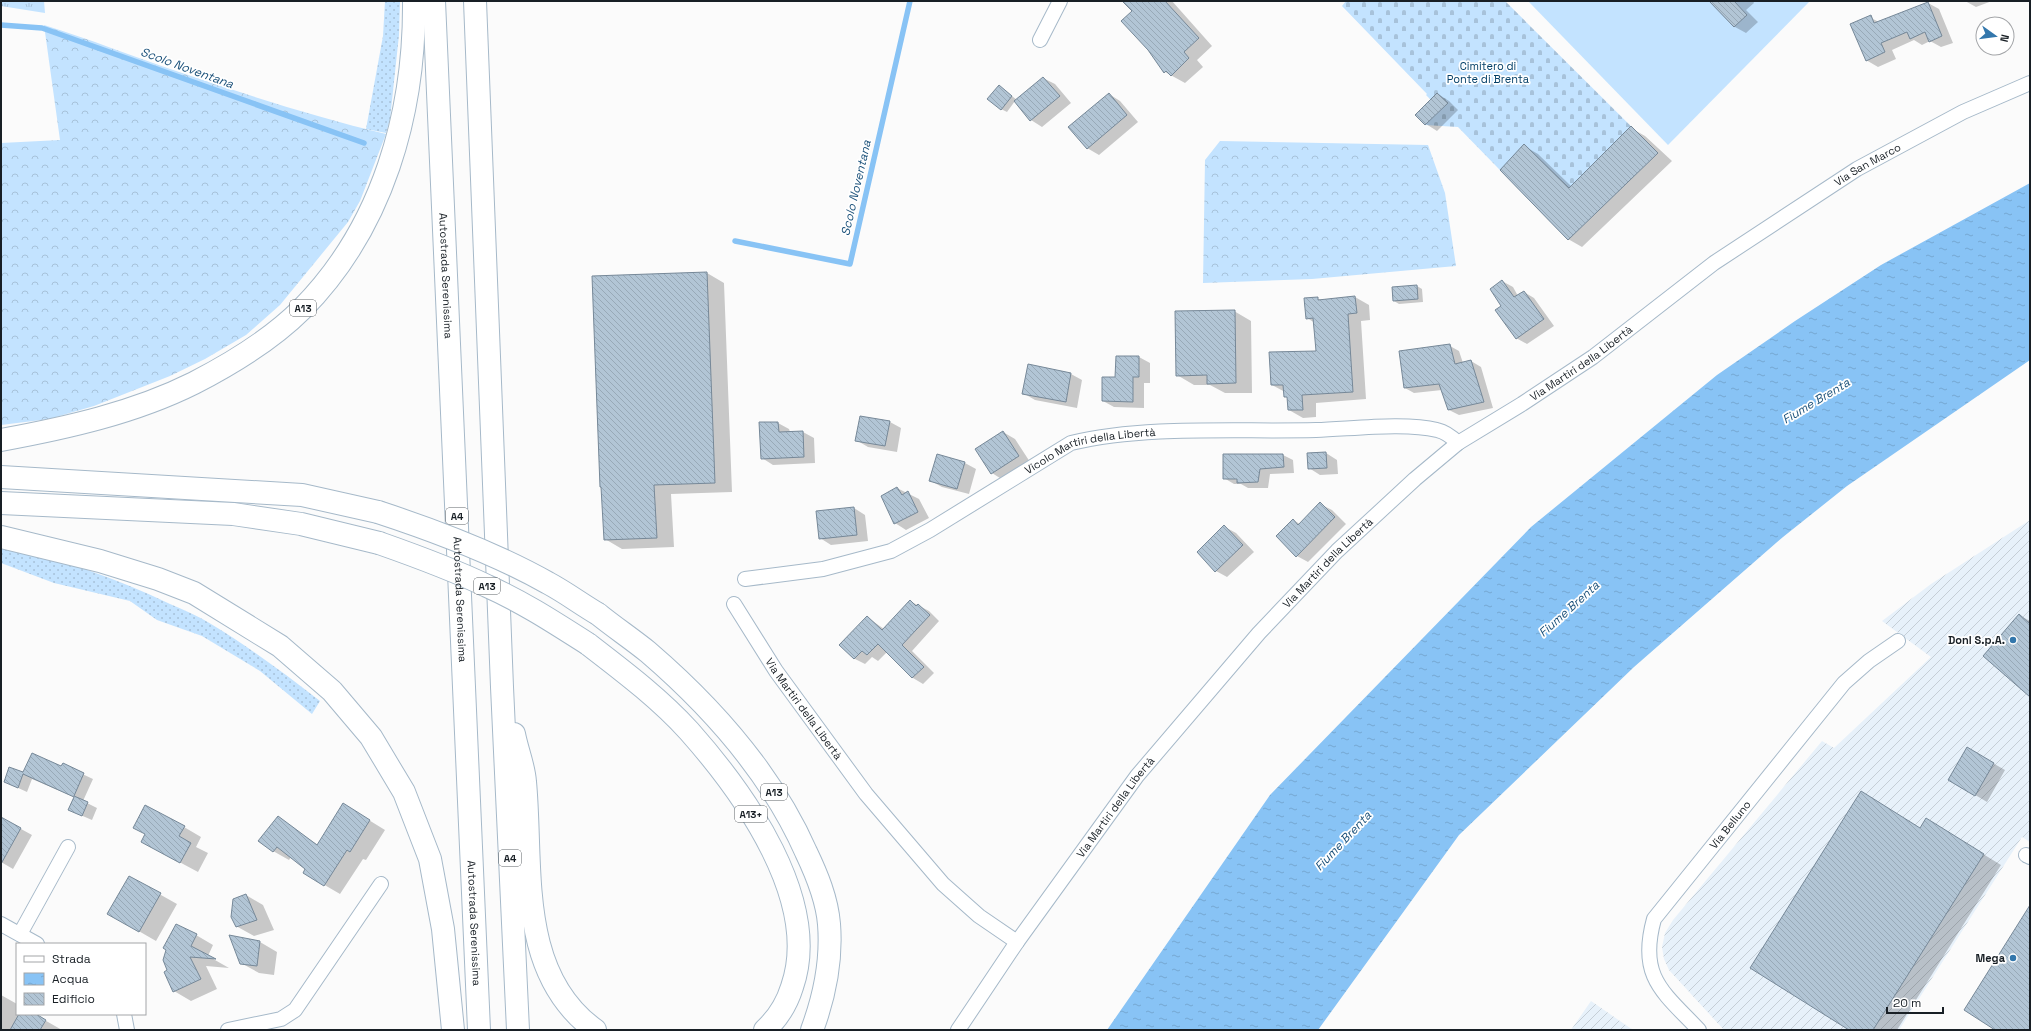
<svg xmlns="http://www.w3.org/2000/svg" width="2031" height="1031" font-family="'Space Grotesk',sans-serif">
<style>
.industrial{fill:url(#industrial-furrows)}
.grass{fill:url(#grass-dots)}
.forest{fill:url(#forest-crowns)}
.cemetery{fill:url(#cemetery-stones)}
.park{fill:url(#park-tufts)}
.pitch{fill:#c3e3ff}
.water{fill:url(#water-ripples)}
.shadow{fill:#0003}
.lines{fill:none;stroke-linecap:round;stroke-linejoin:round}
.stream{stroke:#88c3f5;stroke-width:5.5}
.building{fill:url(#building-back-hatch);stroke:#768898}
.street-casing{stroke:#a6b9c9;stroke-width:16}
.highway-casing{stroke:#a6b9c9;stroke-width:24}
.street{stroke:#fff;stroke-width:14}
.highway{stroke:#fff;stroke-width:22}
.highway-bridge-casing{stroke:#a6b9c9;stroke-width:24;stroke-linecap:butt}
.highway-bridge{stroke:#fff;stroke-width:22}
.poi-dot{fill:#3377ac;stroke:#fff;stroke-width:1.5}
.labels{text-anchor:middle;stroke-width:3.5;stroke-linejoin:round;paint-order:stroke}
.shield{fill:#fff;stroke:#5d6266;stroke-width:1}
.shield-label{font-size:10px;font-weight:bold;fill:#181f25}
.park-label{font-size:11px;fill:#044068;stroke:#fff}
.street-label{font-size:11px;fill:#181f25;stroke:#fff}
.poi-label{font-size:11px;font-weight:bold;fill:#181f25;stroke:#fff;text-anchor:end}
.water-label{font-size:12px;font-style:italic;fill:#1b517a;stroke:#fff}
</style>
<defs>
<pattern id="industrial-furrows" width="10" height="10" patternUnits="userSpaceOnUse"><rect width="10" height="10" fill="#e7f1fa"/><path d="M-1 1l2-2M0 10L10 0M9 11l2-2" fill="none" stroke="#c5ced6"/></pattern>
<pattern id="grass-dots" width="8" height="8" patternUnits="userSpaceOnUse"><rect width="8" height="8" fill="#c3e3ff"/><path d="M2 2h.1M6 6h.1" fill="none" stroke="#a7c2da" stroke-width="1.8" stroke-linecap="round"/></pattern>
<pattern id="forest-crowns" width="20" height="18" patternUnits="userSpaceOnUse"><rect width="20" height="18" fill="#c3e3ff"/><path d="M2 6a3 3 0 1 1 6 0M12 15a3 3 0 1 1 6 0" fill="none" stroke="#a7c2da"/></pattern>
<pattern id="cemetery-stones" width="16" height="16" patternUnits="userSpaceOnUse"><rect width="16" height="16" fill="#c3e3ff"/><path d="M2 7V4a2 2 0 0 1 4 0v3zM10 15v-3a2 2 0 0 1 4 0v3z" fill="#a7c2da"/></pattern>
<pattern id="park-tufts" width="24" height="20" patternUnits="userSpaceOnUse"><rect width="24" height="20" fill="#c3e3ff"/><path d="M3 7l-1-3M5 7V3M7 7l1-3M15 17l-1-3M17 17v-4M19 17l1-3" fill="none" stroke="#a7c2da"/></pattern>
<pattern id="water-ripples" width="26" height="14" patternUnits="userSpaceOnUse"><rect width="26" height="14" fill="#88c3f5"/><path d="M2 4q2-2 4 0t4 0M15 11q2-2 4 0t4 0" fill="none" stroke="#75a7d2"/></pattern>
<pattern id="building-back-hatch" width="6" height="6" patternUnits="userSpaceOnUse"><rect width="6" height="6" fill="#b2c5d5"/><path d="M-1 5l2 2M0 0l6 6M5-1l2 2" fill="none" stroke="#98a9b7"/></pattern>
</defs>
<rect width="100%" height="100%" fill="#fbfbfb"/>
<path class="industrial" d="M2030,520V842L2022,837L1899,1030H1724L1669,970L1664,959L1662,947L1665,933L1673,920L1822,741L1834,748L1931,657L1882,621L1931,584Z
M1591,1001L1633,1030H1571Z"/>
<path class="grass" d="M385,1H400L399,35L390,119L386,133L366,129L383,36Z
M1,547C60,558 116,578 170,604C184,610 198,616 211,624C249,647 285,674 320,701L312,714L260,671L202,636L157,620L130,601L54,583L1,563Z"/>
<path class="forest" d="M44,25C90,39 134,57 179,72C247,95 316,117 386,134L360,201L348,222L280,305L246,335L205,359L170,376L94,406L49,419L1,425V143L60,140Z
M1220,141L1428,145L1445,193L1456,266L1312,279L1203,283L1205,160Z"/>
<path class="cemetery" d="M1346,1H1505L1658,153L1568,240L1458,127L1425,125L1415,115L1431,100L1426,95L1427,94L1342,6Z"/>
<path class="park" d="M1,1H44L45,13L1,6Z"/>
<path class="pitch" d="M1528,1H1810L1668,145Z"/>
<path class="water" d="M2030,183V360L1847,486L1783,537L1634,667L1459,835L1318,1030H1107L1270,795L1531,527L1717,375L1795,321L1881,265Z"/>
<path class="shadow" d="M1124,1H1172L1212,46L1197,60L1203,67L1185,83L1165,72L1133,11Z
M1711,1H1753L1754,3L1746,10L1758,22L1746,33L1735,27Z
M1965,1H1992L1976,7Z
M1928,3L1939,9L1953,43L1941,47L1930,41L1922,45L1914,40L1892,50L1896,59L1878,67L1866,60L1871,18L1879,22Z
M1043,78L1055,84L1071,103L1042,127L1031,120L1015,101L1007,112L1001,109L999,86L1017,100Z
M1109,94L1120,101L1138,122L1099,155L1087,148Z
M1438,94L1449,101L1458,110L1437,131L1426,124Z
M1631,128L1645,136L1672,161L1582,247L1568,239L1524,146L1538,154L1572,187Z
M707,273L724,283L732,492L671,494L674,547L622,549L605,539Z
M1502,281L1513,287L1518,296L1524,292L1534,298L1554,326L1527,344L1516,338L1503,306Z
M1417,286L1422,289L1423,302L1399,304L1394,301Z
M1355,297L1369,305L1370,320L1361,321L1366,399L1316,403V417L1303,418L1289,410L1288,398L1285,396V392L1272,385L1317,352L1315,323L1307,318L1317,298L1322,301Z
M1234,311L1251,321L1252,393H1225L1210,385H1194L1177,375Z
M1450,346L1459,351L1463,363L1471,361L1481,367L1493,408L1459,415L1449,410L1442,390L1414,393L1405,388Z
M1117,357H1139L1150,363V383H1144V408L1114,407L1103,401L1116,378Z
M1071,374L1082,380L1077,408L1035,400L1023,393Z
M890,422L901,428L897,452L868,447L856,440Z
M778,423L789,429L790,432H803L814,438L815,463L773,465L762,458Z
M1003,432L1015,439L1030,462L1003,480L992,473Z
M1326,453L1337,460L1338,474L1320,475L1309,468Z
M1283,455L1293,460L1294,473L1270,474L1268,488H1248L1241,484H1234L1224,478Z
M965,463L976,469L969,494L942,487L931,481Z
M897,488L919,499L929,518L906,530L895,523Z
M1320,504L1332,510L1346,524L1308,562L1297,556L1293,520L1300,524Z
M854,508L865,515L868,541L831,545L820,538Z
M1225,527L1236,533L1254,552L1227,577L1216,571Z
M910,601L929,611L939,621L912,651L934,673L923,684L913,678L887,652L878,661L872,657L865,664L855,659L841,645L867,617L884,629Z
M2019,615L2030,621V696Z
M1968,749L2005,770L1987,802L1950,780Z
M63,765L93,779L83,801L97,808L92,820L78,814L74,797L32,779L27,792L5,782L24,773L62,767Z
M359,814L385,830L366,860L363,859L340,894L304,873L307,869L291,857L289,860L273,851L278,818L318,845Z
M1,818L32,835L13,869L1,862Z
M1926,819L2001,865L1897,1030H1851L1920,829Z
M184,827L201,837L196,847L208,853L198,872L142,842Z
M129,877L177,904L156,941L109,914Z
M246,895L263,905L274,930L254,936L236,926Z
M196,935L213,945L208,956L229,968L206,966L217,989L191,1001L174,991L168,970Z
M260,942L277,952L274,975L259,973L241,963Z
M1,995L17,1004V1014H34L62,1030H1Z"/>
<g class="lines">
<path class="stream" d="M1,25L42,28L364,143
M735,241L850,264L910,1"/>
</g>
<path class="building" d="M1122,1H1165L1199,38L1184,52L1189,58L1171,76L1166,71L1164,73L1148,50L1121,21L1132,11Z
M1709,1H1734L1747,15L1734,27Z
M1928,2L1942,36L1929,42L1925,32L1910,39L1907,32L1881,43L1885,52L1866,61L1850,24L1871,15L1874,23Z
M1043,77L1060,96L1030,121L1014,101Z
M999,85L1012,96L1001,110L987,99Z
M1109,93L1127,115L1087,149L1068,127Z
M1437,93L1448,103L1425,125L1415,115Z
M1631,126L1658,153L1568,240L1500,170L1524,144L1569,188Z
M707,272L715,483L654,485L657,538L604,540L601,487H600L592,276Z
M1502,280L1514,297L1524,291L1544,319L1516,339L1495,310L1501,306L1490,289Z
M1417,285L1418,299L1393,301L1392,287Z
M1355,296L1357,313L1348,314L1353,392L1302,395L1303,410H1288L1287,397H1284L1283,385H1271L1269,352L1316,351L1313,318L1306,319L1304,298L1318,297V300Z
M1235,310L1236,383L1207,384V375L1176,376L1175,311Z
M1450,344L1455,364L1471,360L1484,402L1448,410L1439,384L1404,388L1399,351Z
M1116,356H1139V377H1133V402L1102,401V377H1115Z
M1028,364L1071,373L1066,402L1022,394Z
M860,416L890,421L885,446L855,441Z
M759,422H778L779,432L803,431L804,457L761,459Z
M1003,431L1019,456L991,474L975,449Z
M1326,452L1327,468L1308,469L1307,453Z
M937,454L965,462L957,489L929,481Z
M1223,454H1283L1284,467L1260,469L1258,482L1237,483V479H1223Z
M897,487L902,495L908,491L918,512L894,524L881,496Z
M1320,502L1335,517L1296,557L1276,536L1293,519L1298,525Z
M854,507L857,535L819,539L816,511Z
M1224,525L1243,545L1215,572L1197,552Z
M910,600L916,606L918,604L930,615L902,645L924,667L912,678L878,644L867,655L862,651L854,659L839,645L867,616L882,630Z
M2019,614L2030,624V697L1983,656Z
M1967,747L1994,763L1975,796L1948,780Z
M32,753L61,766L63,763L84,773L74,796L88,802L82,816L68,810L74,797L23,774L18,788L4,782L9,767L23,772Z
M1861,791L1920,828L1926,818L1984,854L1873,1030H1849L1750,968Z
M343,803L370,820L350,852L347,850L324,886L303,873L305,869L277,847L273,852L258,841L278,816L317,845Z
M145,805L185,826L179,836L191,843L180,863L141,842L145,834L133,828Z
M1,817L21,828L1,864Z
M129,876L161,893L139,932L107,914Z
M246,894L257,920L236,927L231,917L233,899Z
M2030,905V1030H1995L1964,1010Z
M176,924L197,934L191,946L216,959L190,957L201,979L173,992L164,972L167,970L163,960L166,950L163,948Z
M229,935L260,941L257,966L240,964Z
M19,1014H36L46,1020L40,1030H10Z"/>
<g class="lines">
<g class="street-casing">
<g id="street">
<path d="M1040,40L1060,1"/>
<path id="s1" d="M745,579L823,569L891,551L930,530L1071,443C1148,425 1237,432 1316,430C1351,429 1405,422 1437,430C1446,432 1452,437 1458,443"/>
<path id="s2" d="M734,604L776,671L866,794L943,884L979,916L1017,942"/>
<path d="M2026,855L2030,857"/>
<path d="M1,924L37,944"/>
<path d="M20,934L68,847"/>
<path d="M124,1014L127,1030"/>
<path d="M228,1030L281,1019L295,1010L381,884"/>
<path id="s3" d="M958,1030L1017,942L1137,776L1259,633L1337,551L1415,479L1458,443L1522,404L1593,357L1714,263L1857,169L1963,112L2030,83"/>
<path id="s4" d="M1699,1030C1663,992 1638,977 1654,919L1844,683L1869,661L1898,641"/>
</g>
</g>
<g class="highway-casing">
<g id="highway">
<path id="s5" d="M434,1L479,1030"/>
<path d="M475,1L502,687L518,1030"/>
<path d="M1,440C66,428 134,413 194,383C233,363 271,340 302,309C383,227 415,113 414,1"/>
<path d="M1,477L302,495L378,512"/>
<path d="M1,503L233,514L301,524L379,543"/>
<path d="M1,537L100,561L158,579L194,593L280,646L332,691L371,737L404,792L430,859L443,929L453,1030"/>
<path d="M598,614C614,627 632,639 648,652C712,707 772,775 806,852C817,875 827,899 829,924C832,961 825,995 812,1030"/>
<path d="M588,644C623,671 659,698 689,731C744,793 822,901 792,987C787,1003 777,1019 765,1030"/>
<path d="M514,734C517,750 524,766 525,782C533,866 516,973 595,1030"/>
</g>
</g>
<use href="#street" class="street"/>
<use href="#highway" class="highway"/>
<g class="highway-bridge-casing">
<path id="highway-bridge" d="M378,512C436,531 495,553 548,583C565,592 581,604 598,614
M379,543C416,556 452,569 487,586C523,602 555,623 588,644"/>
</g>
<use href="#highway-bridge" class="highway-bridge"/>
</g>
<g class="poi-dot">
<circle cx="2013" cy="640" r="4"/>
<circle cx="2013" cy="958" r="4"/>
</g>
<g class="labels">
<g class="shield">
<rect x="290" y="300" width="26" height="16" rx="3"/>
<rect x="446" y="508" width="22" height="16" rx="3"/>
<rect x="474" y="578" width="26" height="16" rx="3"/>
<rect x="761" y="784" width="26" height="16" rx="3"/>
<rect x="735" y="806" width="32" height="16" rx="3"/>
<rect x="499" y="850" width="22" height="16" rx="3"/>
</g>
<g class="shield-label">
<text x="303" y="312">A13</text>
<text x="457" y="520">A4</text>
<text x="487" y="590">A13</text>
<text x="774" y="796">A13</text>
<text x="751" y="818">A13+</text>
<text x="510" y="862">A4</text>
</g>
<g class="park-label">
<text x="1488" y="70">Cimitero di<tspan x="1488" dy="13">Ponte di Brenta</tspan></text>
</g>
<g class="street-label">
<text dy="4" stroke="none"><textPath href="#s3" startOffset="1270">Via San Marco</textPath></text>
<text dy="4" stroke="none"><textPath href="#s5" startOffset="275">Autostrada Serenissima</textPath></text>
<text dy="4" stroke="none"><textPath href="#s3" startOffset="921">Via Martiri della Libertà</textPath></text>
<text dy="4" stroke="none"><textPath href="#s1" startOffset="375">Vicolo Martiri della Libertà</textPath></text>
<text dy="4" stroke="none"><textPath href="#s3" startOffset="597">Via Martiri della Libertà</textPath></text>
<text dy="4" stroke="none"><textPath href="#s5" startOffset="599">Autostrada Serenissima</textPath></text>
<text dy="4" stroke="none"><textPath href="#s2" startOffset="126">Via Martiri della Libertà</textPath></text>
<text dy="4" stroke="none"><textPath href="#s3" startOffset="273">Via Martiri della Libertà</textPath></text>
<text dy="4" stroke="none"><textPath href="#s4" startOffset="250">Via Belluno</textPath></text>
<text dy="4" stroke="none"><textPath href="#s5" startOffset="923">Autostrada Serenissima</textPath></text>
</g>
<g class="poi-label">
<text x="2005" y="644">Doni S.p.A.</text>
<text x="2005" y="962">Mega</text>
</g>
<g class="water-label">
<text transform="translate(187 68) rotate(20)" y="4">Scolo Noventana</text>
<text transform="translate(856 188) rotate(-77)" y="4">Scolo Noventana</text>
<text transform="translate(1816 401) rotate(-31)" y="4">Fiume Brenta</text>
<text transform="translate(1569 609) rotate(-42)" y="4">Fiume Brenta</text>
<text transform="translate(1343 841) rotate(-47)" y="4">Fiume Brenta</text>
</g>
</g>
<rect width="2031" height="1031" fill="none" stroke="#181f25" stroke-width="4"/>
<rect x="16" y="943" width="130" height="72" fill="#ffffff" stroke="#a3a5a8"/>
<rect x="24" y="956" width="20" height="6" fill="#ffffff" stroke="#a3a5a8"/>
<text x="52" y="963" font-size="12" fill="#181f25">Strada</text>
<rect x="24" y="973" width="20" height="12" fill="url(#water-ripples)" stroke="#a3a5a8"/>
<text x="52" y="983" font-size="12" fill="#181f25">Acqua</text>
<rect x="24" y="993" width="20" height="12" fill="url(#building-back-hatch)" stroke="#a3a5a8"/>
<text x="52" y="1003" font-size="12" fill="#181f25">Edificio</text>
<g transform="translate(1995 36) rotate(104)"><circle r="19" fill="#ffffff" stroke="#a3a5a8"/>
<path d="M0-3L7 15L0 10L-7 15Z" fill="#3377ac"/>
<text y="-6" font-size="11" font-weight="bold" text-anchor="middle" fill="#181f25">N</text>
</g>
<path d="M1887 1007v6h56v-6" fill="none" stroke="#181f25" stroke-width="2"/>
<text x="1893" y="1007" font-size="12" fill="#181f25" stroke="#ffffff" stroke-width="3" paint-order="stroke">20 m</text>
</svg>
